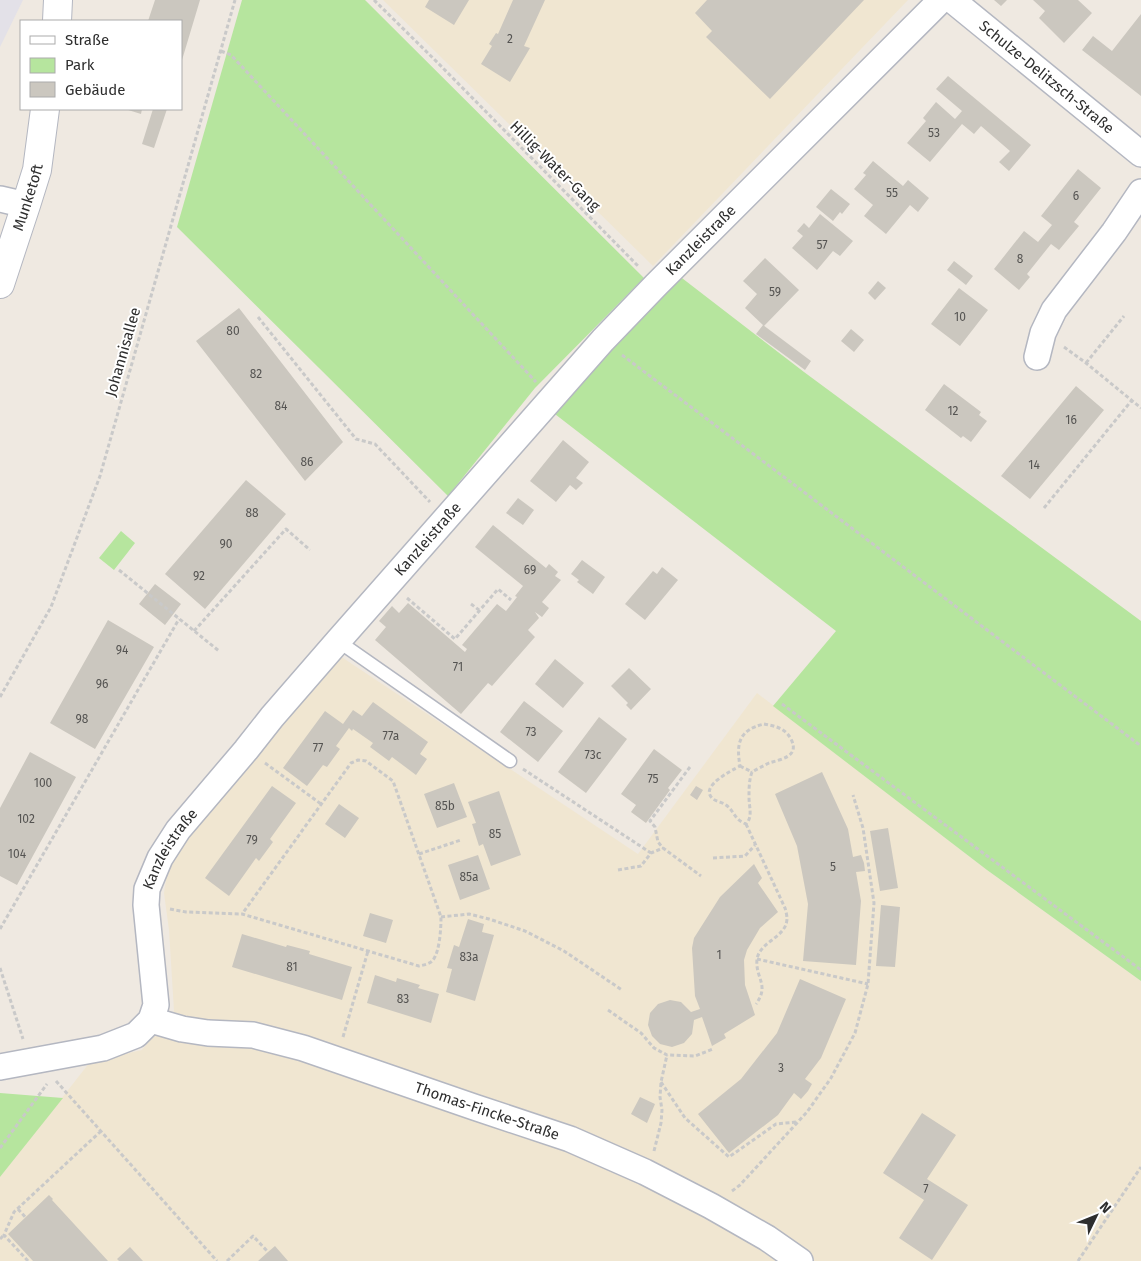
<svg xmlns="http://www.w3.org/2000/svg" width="1141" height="1261" font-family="'Fira Sans',sans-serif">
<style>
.industrial{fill:#e3e1e8}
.education{fill:#f0e6d1}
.green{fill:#b6e59e}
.building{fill:#cbc7bf}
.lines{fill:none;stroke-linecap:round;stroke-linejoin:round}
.lane-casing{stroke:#b4b7c1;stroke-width:15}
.street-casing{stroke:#b4b7c1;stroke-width:28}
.secondary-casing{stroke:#b4b7c1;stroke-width:30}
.path{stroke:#c9c9c9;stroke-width:3;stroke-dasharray:4 2.5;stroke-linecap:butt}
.lane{stroke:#fff;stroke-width:12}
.street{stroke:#fff;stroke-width:25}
.secondary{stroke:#fff;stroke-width:28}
.labels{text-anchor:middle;stroke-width:4;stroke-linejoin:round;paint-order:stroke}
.number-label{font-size:12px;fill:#555452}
.street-label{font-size:15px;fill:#2e2e2e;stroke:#fff}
</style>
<rect width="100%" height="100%" fill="#efe9e1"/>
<path class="industrial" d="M0,0H23L0,47Z"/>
<path class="education" d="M383,0H908L653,266Z
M340,656L638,854L757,693L987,870L1141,981V1261H0V1177L90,1062L142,1050L174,1011L169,930L164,893L167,874L188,834Z"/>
<path class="green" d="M242,0H365L644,278L535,388L448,496L177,227Z
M678,275L804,372L1141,621V981L987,870L773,706L836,631L551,411Z
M121,531L135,543L114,570L99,558Z
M0,1093L63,1098L0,1177Z"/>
<path class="building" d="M155,0H200L182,60L181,21H148Z
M429,0H469L454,25L425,7Z
M513,0H545L524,46L530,48L510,82L481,64L492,46L489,44L496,33L498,34Z
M707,0H864L770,99L706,37L712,31L695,13Z
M994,0H1007L1001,6Z
M1033,0H1078L1092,13L1064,43L1039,18L1045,11Z
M1141,14V96L1082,50L1093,36L1112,51Z
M948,76L1031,145L1009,171L999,162L1010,151L981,126L974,134L962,124L930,162L907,143L926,121L923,118L936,102L955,119L962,111L936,89Z
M125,109H142L141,114Z
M153,109H167L154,148L142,144Z
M873,161L903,186L908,180L929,198L918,212L910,205L886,234L864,216L873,205L854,189L866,175L863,173Z
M1078,169L1101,188L1074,222L1079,226L1059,250L1051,244L1027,274L1030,277L1019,290L994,269L1024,231L1038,242L1052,225L1041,216Z
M831,189L850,204L842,214L840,212L833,221L816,207Z
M820,214L853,241L840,256L833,251L817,270L792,248L803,236L797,231L804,223L809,228Z
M765,258L799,290L764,326L745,308L757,294L743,281Z
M954,261L973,276L966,285L947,270Z
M878,281L886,288L875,300L868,293Z
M959,288L988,310L960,346L931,324Z
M239,308L343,442L305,481L196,341Z
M763,325L811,361L805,370L756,334Z
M851,329L864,340L854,352L841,341Z
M944,384L981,412L979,415L987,421L971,442L963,436L961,438L925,410Z
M1076,386L1104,410L1030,499L1001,476Z
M563,440L589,462L576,478L583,483L576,490L570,485L556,502L530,481Z
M246,480L286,514L205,609L165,574Z
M518,498L534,510L523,525L506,513Z
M493,525L546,568L549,564L558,572L555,576L561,580L542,602L549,608L542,617L535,612L539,618L528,630L535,637L492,686L488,683L461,714L375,640L386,627L379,621L392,606L399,613L408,603L465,652L467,649L462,645L497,604L506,611L517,597L515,596L523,586L475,547Z
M582,560L605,577L593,594L577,582L579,580L571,574Z
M662,567L678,580L645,620L625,604L653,571L657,574Z
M155,584L181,604L165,625L139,604Z
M108,620L154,647L95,749L50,723Z
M555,659L584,683L563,708L535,684Z
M629,668L651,689L631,710L626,705L628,703L611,686Z
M524,701L563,731L538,762L500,732Z
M373,702L428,742L420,754L427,759L416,775L392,757L389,761L370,747L373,743L353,729L352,731L349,728L336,746L340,749L327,767L323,765L307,786L283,768L325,711L343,724L353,710L362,716Z
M599,717L627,739L586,793L558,772Z
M654,749L682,770L668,788L670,790L646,823L631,812L636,805L621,794Z
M30,752L76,777L17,885L0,876V808Z
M822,772L848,829L853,857L861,855L864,863L865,871L856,872L861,901L856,965L803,961L808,904L797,846L775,794Z
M454,783L467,817L437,828L424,794Z
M272,786L296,803L270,839L273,842L259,861L256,858L229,896L205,878Z
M696,786L703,790L697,800L690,795Z
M499,791L521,855L491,866L483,844L479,846L472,824L476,823L468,802Z
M339,804L359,818L345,838L325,824Z
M888,828L898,888L880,891L870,831Z
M478,855L490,889L460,900L448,865Z
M754,864L762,878L758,883L778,912L760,928L747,950L744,960L745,985L755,1015L724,1034L726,1038L712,1046L702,1017L694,1020L692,1034L684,1043L672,1047L660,1044L652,1036L648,1025L650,1013L658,1004L670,1000L681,1002L691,1012L700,1009L695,996L692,948L694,938L720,897Z
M881,905L900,907L895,967L876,966Z
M370,913L393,920L386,943L363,936Z
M468,919L484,924L482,932L494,935L475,1001L446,992L452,969L447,968L454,945L459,947Z
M242,934L286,947L287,945L310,951L309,954L352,967L342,1000L232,967Z
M375,975L396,982L397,978L420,985L418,988L439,994L431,1023L367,1003Z
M800,979L846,999L821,1058L805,1079L812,1084L808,1091L801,1099L794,1093L778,1115L729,1153L698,1114L741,1079L777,1033Z
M640,1097L655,1104L647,1123L631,1114Z
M922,1113L956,1135L927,1179L968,1205L932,1260L899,1238L924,1200L883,1173Z
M49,1195L53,1199L52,1200L108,1261H33L8,1234Z
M275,1246L288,1261H258L268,1252Z
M130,1247L143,1261H119L117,1259Z"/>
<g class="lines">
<g class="lane-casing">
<path id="lane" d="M338,641L510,761"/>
</g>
<g class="street-casing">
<g id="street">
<path id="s1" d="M952,0L1141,154"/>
<path d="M0,199L26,205"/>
<path d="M1037,357L1043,333L1054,310L1114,232L1141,192"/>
<path id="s2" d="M151,1020L182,1029L208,1033L253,1035L303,1048L474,1107L570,1139L645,1172L711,1206L767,1238L800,1261"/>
<path id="s3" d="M0,1067L103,1048L136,1035L151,1020L156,1005L146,905L147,889L160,858L178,830L246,750L272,717L338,641L603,340L656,285L941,0"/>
</g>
</g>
<g class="secondary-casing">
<g id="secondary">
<path d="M57,21L58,0"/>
<path id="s4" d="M0,284L26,205L37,170L45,109"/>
</g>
</g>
<path class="path" d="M374,0L438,63L639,267
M221,51L231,55L536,382
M258,317L356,439L375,444L430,502
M1064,347L1086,363L1141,408
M622,355L1141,746
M1086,363L1124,316
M1044,508L1132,400
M119,570L219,651
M407,598L455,639L498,589L511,600
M471,604L479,610
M194,631L286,529L310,550
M0,697L51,607L100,476L235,0
M782,704L1141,970
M764,724C775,726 785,728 791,739C800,757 781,759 769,763C763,766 757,769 752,772C749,780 749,789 749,797C749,807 753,817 746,824C745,824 740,821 739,820C734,816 732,809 726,805C722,802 716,802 712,798C700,786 731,771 740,766C736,743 739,730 764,724Z
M265,763L321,804
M740,766L752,772
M690,767L650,821L655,827L658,842L663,848L701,876
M523,769L651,853
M746,824L785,908C786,911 787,916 787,919C786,938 760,941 757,959C755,978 770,985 756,1004
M419,854L461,840
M713,858L745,856L755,845
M618,870L641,866L651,853L663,848
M170,909L186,912L242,914L419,966C424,965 430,964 433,960C440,951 441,927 441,917L393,781L366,761L358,760L351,763L242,914
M441,917L469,914L489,919L525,931L564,951L622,990
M0,929L179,619
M757,959L868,984
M0,968L23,1039
M608,1010L641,1033L654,1048L667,1055L695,1056L713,1049
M343,1037L368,951
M56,1081L217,1261
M661,1082L685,1118L729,1157L776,1124L797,1122
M0,1148L47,1084
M654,1151L661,1123L662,1110L660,1097L661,1082L667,1055
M732,1191L740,1185L807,1112L831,1078L855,1033L868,984L874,903L863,828L853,795
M18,1209L26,1218
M0,1239L4,1235
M28,1261L4,1235L14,1212L101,1131
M227,1261L253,1236L268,1252
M1078,1261L1141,1167"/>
<use href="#lane" class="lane"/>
<use href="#street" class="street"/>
<use href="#secondary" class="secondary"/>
</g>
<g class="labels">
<g class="number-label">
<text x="510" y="43">2</text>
<text x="934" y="137">53</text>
<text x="892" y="197">55</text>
<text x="1076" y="200">6</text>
<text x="822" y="249">57</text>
<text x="1020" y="263">8</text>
<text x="775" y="296">59</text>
<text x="960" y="321">10</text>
<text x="233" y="335">80</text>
<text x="256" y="378">82</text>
<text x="281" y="410">84</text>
<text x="953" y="415">12</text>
<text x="1071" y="424">16</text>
<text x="307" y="466">86</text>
<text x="1034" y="469">14</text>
<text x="252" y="517">88</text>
<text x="226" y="548">90</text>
<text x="530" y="574">69</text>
<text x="199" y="580">92</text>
<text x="122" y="654">94</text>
<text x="458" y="671">71</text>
<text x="102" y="688">96</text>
<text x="82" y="723">98</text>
<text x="531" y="736">73</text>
<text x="391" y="740">77a</text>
<text x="318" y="752">77</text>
<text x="593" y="759">73c</text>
<text x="653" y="783">75</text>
<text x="43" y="787">100</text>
<text x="445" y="810">85b</text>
<text x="26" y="823">102</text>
<text x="495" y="838">85</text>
<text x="252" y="844">79</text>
<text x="17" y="858">104</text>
<text x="833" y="871">5</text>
<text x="469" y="881">85a</text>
<text x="719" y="959">1</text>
<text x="469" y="961">83a</text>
<text x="292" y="971">81</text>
<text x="403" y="1003">83</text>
<text x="781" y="1072">3</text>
<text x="926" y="1193">7</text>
</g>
<g class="street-label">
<text dy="5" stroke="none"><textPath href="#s1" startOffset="122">Schulze-Delitzsch-Straße</textPath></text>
<text transform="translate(555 166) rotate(45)" y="5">Hillig-Water-Gang</text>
<text dy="5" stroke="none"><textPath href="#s4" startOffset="91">Munketoft</textPath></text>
<text dy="5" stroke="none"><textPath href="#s3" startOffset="1149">Kanzleistraße</textPath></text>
<text transform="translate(123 352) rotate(-74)" y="5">Johannisallee</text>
<text dy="5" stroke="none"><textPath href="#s3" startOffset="744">Kanzleistraße</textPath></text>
<text dy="5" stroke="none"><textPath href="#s3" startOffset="340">Kanzleistraße</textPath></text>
<text dy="5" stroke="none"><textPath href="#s2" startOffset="350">Thomas-Fincke-Straße</textPath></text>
</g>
</g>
<rect x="20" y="20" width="162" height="90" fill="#ffffff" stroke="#ababab"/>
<rect x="30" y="36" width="25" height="8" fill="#ffffff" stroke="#ababab"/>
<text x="65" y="45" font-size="15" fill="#2e2e2e">Straße</text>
<rect x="30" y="58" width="25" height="15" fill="#b6e59e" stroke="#ababab"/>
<text x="65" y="70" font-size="15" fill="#2e2e2e">Park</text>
<rect x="30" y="82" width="25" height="15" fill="#cbc7bf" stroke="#ababab"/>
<text x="65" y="95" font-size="15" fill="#2e2e2e">Gebäude</text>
<g transform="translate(1096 1216) rotate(47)" stroke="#ffffff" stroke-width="4" paint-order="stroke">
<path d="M0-4L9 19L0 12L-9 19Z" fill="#2e2e2e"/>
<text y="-8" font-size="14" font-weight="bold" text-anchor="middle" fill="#2e2e2e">N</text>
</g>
</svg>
